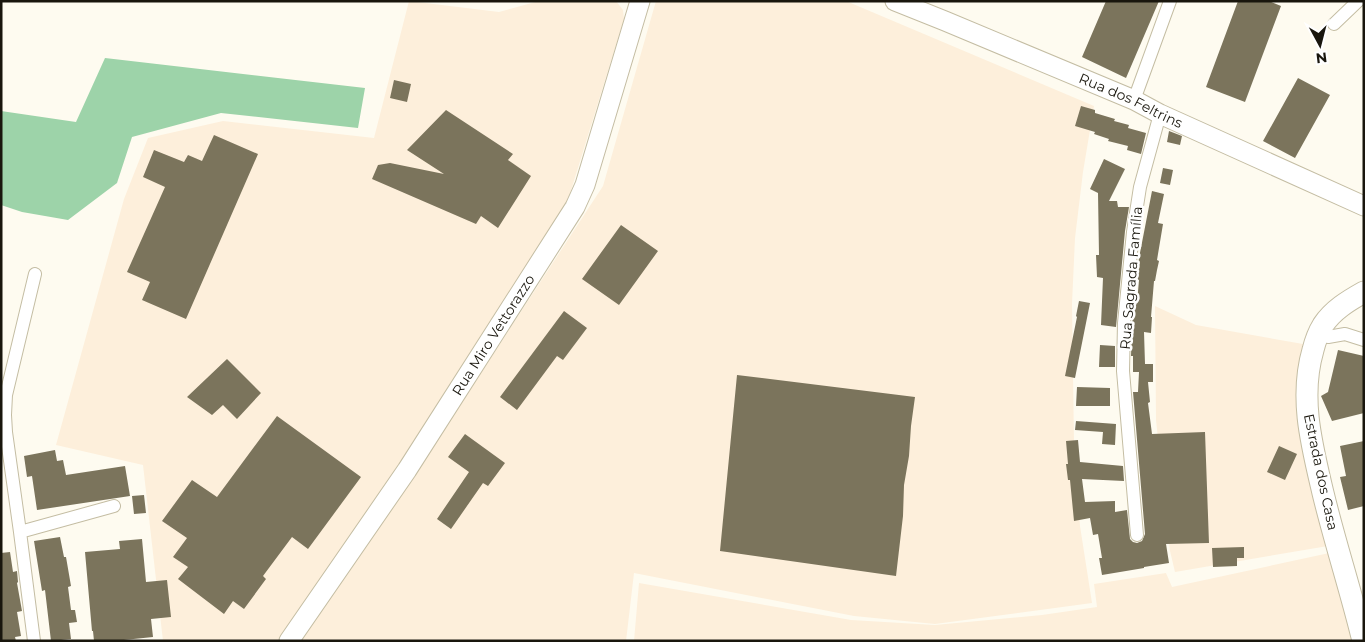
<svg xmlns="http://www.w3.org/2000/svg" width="1365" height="642" font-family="Montserrat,sans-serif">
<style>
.industrial{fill:#fdefdb}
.forest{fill:#9dd3a9}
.building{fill:#7b745c}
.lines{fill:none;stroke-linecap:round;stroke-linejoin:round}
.street-casing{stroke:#c4bda3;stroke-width:14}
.secondary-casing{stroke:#c4bda3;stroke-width:21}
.primary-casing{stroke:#c4bda3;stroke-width:23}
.street{stroke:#fff;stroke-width:12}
.secondary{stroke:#fff;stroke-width:19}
.primary{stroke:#fff;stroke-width:21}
.labels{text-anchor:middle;stroke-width:5;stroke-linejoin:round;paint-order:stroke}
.street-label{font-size:14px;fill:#19160d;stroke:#fff}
</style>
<rect width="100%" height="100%" fill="#fefbf0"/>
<path class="industrial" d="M409,1L499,12L539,1H616L623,10L624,19L568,200L429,423L282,641H163L143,465L56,445L124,199L148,138L223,121L374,138Z
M656,1H846L1094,106L1083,172L1075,238L1072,304L1074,444L1080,526L1092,603L935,624L854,616L634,573L626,641H300L394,506L603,186Z
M1155,306L1196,325L1303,344L1298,371L1328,546L1175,572L1170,551L1156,420Z
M1334,552L1353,641H634L639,583L851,620L935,625L1042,615L1097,607L1094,584L1166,573L1172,587Z"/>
<path class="forest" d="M105,58L365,88L358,128L221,113L132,137L117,183L68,220L22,212L1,205V111L76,122Z"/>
<path class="building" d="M1106,1H1159L1126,78L1082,57Z
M1238,1H1269L1281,6L1245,102L1206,87Z
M1298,78L1330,95L1295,158L1263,141Z
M394,80L411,84L407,102L390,98Z
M1081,106L1095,110V113L1115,119L1114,121L1129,125L1128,128L1146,133L1141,154L1127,150L1128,146L1108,141L1109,139L1094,134L1095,132L1075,126Z
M446,110L513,154L508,160L531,176L498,228L481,216L476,224L372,179L378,165L390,163L444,174L407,150Z
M1169,131L1182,136L1180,145L1167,142Z
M214,135L258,154L186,319L142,300L150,282L127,272L165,187L143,177L154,150L184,162L188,155L202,161Z
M1104,159L1125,169L1109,201H1117L1118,207H1129L1125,231L1116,327L1101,325L1103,278L1097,277L1096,255H1099L1098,193L1090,189Z
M1163,168L1173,170L1170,185L1160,183Z
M1152,191L1164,194L1158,223L1163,224L1157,260L1159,261L1157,270L1155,281H1154L1151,317H1152L1151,333L1144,332L1145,364H1153V382H1148L1150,402L1148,403L1152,434L1205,432L1209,543L1166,544L1169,563L1144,567V568L1102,575L1099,558H1102L1098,534L1093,535L1090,518L1074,521L1070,480H1068L1066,464H1068L1066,441L1078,440L1080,462L1123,466L1124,481L1082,479L1085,502L1115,501V512L1127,510L1130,539L1133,542L1137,543L1142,541L1145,534L1133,392H1138L1139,372H1133V356H1131L1132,323L1134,303H1137L1139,280H1136L1139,258Z
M621,225L658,251L619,305L582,279Z
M1079,301L1090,303L1075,378L1065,376L1077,317L1076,316Z
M564,311L587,328L563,360L557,356L517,410L500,397Z
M1100,345L1115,346V367H1099Z
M1338,350L1364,356V413L1332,421L1321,396L1328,392Z
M227,359L261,393L237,419L223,405L212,415L187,397Z
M737,375L915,397L911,426L909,456L904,485L903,516L896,576L720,551Z
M1077,387L1110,388V406H1076Z
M277,416L361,477L308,549L292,537L263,576L266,579L244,609L233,601L224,614L178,579L188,567L173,557L187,538L162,521L192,480L217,497Z
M1076,421L1116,424L1115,445L1102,444L1103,432L1075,430Z
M465,434L505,463L488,486L483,483L451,529L437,519L469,472L448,457Z
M1364,441V506L1348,510L1340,477L1346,476L1340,446Z
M1279,446L1297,454L1285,480L1267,472Z
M55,450L57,461L63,460L66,475L125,466L130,496L37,510L32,476L27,477L24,456Z
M144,495L146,513L134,514L132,496Z
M60,537L64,557H66L71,586L68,587L71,610H75L77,622L69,623L71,639L51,641L45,590L42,591L34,541Z
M142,539L146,582L167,580L171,617L151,619L153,637L114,641H94L93,631H92L85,552L120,549L119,541Z
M1244,547V558H1237V566L1213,567L1212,548Z
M10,552L13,572L17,571L18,582L17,583L22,611L17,612L21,636L15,637L16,641H1V553Z"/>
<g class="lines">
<g class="street-casing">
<path id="street" d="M1334,24L1358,1
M1134,100L1170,1
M1328,337L1345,334L1364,340
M20,532L114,506
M1137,535L1123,371L1124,323L1133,232L1140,187L1160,114
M34,641L20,532L6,432L5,415L6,395L35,274"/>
</g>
<g class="secondary-casing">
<g id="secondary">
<path id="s1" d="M895,1L945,21L1134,100L1160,114L1364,206"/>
<path id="s2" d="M289,641L407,470L575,207L585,185L640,1"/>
</g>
</g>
<g class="primary-casing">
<path id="primary" d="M1363,641C1351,591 1335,543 1323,493C1312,446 1299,398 1313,350C1315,342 1318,333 1323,325C1333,310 1348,301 1364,292"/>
</g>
<use href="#street" class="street"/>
<use href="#secondary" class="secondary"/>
<use href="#primary" class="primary"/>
</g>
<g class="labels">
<g class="street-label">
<text dy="5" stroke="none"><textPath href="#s1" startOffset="256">Rua dos Feltrins</textPath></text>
<text transform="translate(1131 278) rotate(-85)" y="5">Rua Sagrada Família</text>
<text dy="5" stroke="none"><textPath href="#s2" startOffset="368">Rua Miro Vettorazzo</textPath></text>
<text transform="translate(1321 472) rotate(78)" y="5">Estrada dos Casa</text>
</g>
</g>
<rect width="1365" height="642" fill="none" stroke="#19160d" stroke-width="5"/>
<g transform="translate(1320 45) rotate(173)" stroke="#ffffff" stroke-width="4" paint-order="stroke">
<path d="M0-4L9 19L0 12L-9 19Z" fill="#19160d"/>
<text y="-8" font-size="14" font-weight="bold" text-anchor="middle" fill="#19160d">N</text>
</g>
</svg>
